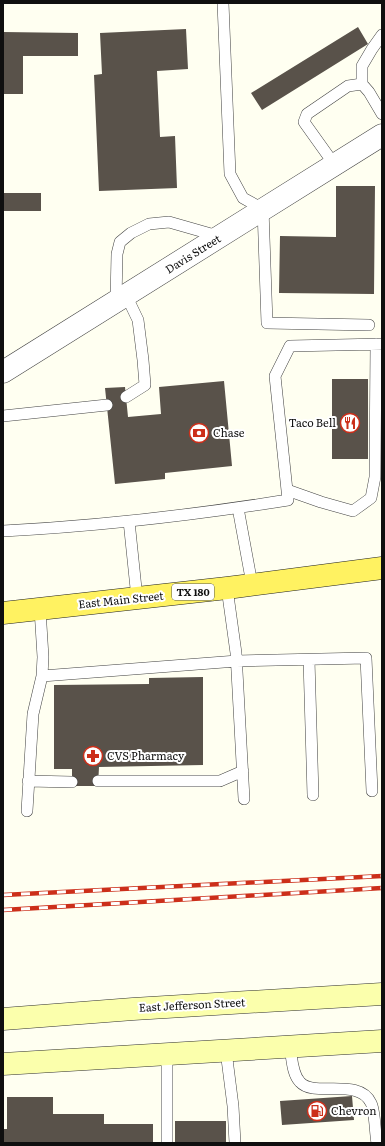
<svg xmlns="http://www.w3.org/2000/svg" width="385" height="1146" font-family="Literata,serif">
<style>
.building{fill:#59524a}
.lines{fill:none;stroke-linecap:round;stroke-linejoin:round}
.lane-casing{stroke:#424242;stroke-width:12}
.street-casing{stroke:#424242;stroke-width:23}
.secondary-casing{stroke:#313131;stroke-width:23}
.primary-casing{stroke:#202020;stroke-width:23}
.lane{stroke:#fff;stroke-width:11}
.street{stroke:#fff;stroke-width:22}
.secondary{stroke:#fbffac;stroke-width:22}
.primary{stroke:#fff261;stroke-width:22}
.rail-casing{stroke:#cc2f1a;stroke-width:4.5}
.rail{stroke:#fff;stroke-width:3;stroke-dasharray:9;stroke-linecap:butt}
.labels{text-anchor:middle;stroke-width:4;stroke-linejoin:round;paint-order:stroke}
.shield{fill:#fff;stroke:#575757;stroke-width:1}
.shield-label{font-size:10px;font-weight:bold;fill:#0f0f0f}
.street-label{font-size:11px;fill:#0f0f0f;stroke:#fff}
.poi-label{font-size:11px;fill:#0f0f0f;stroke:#fff;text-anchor:start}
</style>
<rect width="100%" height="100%" fill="#fffff1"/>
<path class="building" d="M358,27L368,44L262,110L251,93Z
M186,29L188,69L157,71L160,137L175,136L177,188L99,191L94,75L102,74L100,33Z
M3,32L78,33V56H23V94H3Z
M336,186H375L374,294L279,293L280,236L336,237Z
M3,193H41V211H3Z
M332,379H368V459H332Z
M224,381L232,466L165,473V479L115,484L105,388L125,387L128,417L161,414L159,387Z
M203,677V765L99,767L98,786H72V769H54V685L149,684V678Z
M352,1096L354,1120L282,1125L280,1101Z
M7,1097H53V1114H104V1124H153V1143H3V1129H7Z
M175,1121H226V1143H175Z"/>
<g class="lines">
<g class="lane-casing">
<path id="lane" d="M223,3L230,174L243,198L263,209L267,323L369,325
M362,84V66L372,49L382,35
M334,164L304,122L307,114L348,86L362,84L369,92L382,114
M116,301L117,254L120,242L131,233L149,224L169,222L218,236
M126,397L145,385L143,360L138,320L126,295
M3,416L107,405
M287,490L321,502L353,511L371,498L375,477L376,344
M238,508L252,584
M129,521L137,598
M3,531C99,526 194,515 288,500L275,376L290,346L382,344
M227,588L236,653L244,799
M309,660L313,795
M42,676L237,661L366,658L372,791
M28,781L72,782
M98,781H220L243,771
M27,811L33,714L42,676L43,657L40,609
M290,1047C292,1058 292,1074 300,1082C314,1098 359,1077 371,1103C375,1110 375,1133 377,1143
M226,1051L233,1106L235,1143
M167,1054V1143"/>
</g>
<g class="street-casing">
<path id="street" d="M3,372L382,135"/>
</g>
<g class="secondary-casing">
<path id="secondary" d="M3,1019L133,1009L382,994
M3,1064L382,1041"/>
</g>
<g class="primary-casing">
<path id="primary" d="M3,613L227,588L382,568"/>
</g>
<use href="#lane" class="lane"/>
<use href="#street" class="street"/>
<use href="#secondary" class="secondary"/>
<use href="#primary" class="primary"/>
<g class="rail-casing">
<path id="rail" d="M3,895L382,876
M3,910L382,888"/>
</g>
<use href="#rail" class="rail"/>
</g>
<defs>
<g id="restaurant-ring" transform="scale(1)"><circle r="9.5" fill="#fff" stroke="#cc2f1a" stroke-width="1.5"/><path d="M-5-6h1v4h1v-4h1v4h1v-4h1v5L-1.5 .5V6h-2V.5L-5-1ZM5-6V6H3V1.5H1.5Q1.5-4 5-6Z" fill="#cc2f1a"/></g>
<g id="bank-ring" transform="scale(1)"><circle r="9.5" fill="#fff" stroke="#cc2f1a" stroke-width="1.5"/><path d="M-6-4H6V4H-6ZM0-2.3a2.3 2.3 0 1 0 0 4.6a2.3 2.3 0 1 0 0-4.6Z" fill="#cc2f1a"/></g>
<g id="pharmacy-ring" transform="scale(1)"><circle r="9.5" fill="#fff" stroke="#cc2f1a" stroke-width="1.5"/><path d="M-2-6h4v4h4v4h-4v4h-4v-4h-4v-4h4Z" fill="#cc2f1a"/></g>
<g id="fuel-ring" transform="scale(1)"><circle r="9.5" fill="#fff" stroke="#cc2f1a" stroke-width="1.5"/><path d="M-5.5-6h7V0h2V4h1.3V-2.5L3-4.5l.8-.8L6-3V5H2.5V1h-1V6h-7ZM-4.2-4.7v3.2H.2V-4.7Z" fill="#cc2f1a"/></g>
</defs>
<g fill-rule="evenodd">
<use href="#restaurant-ring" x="350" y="423"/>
<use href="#bank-ring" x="199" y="433"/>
<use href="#pharmacy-ring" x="93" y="756"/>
<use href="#fuel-ring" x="317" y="1111"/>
</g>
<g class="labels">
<rect class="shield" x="172" y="584" width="42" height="16" rx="3"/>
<g class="shield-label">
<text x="193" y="596">TX 180</text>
</g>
<g class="street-label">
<text transform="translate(193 254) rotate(-32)" y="4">Davis Street</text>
<text transform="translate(121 600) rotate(-6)" y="4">East Main Street</text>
<text transform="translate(192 1005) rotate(-3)" y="4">East Jefferson Street</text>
</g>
<g class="poi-label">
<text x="336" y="427" text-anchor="end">Taco Bell</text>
<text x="213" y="437">Chase</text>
<text x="107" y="760">CVS Pharmacy</text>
<text x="331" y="1115">Chevron</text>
</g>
</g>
<rect width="385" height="1146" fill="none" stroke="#0f0f0f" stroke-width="8"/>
</svg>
